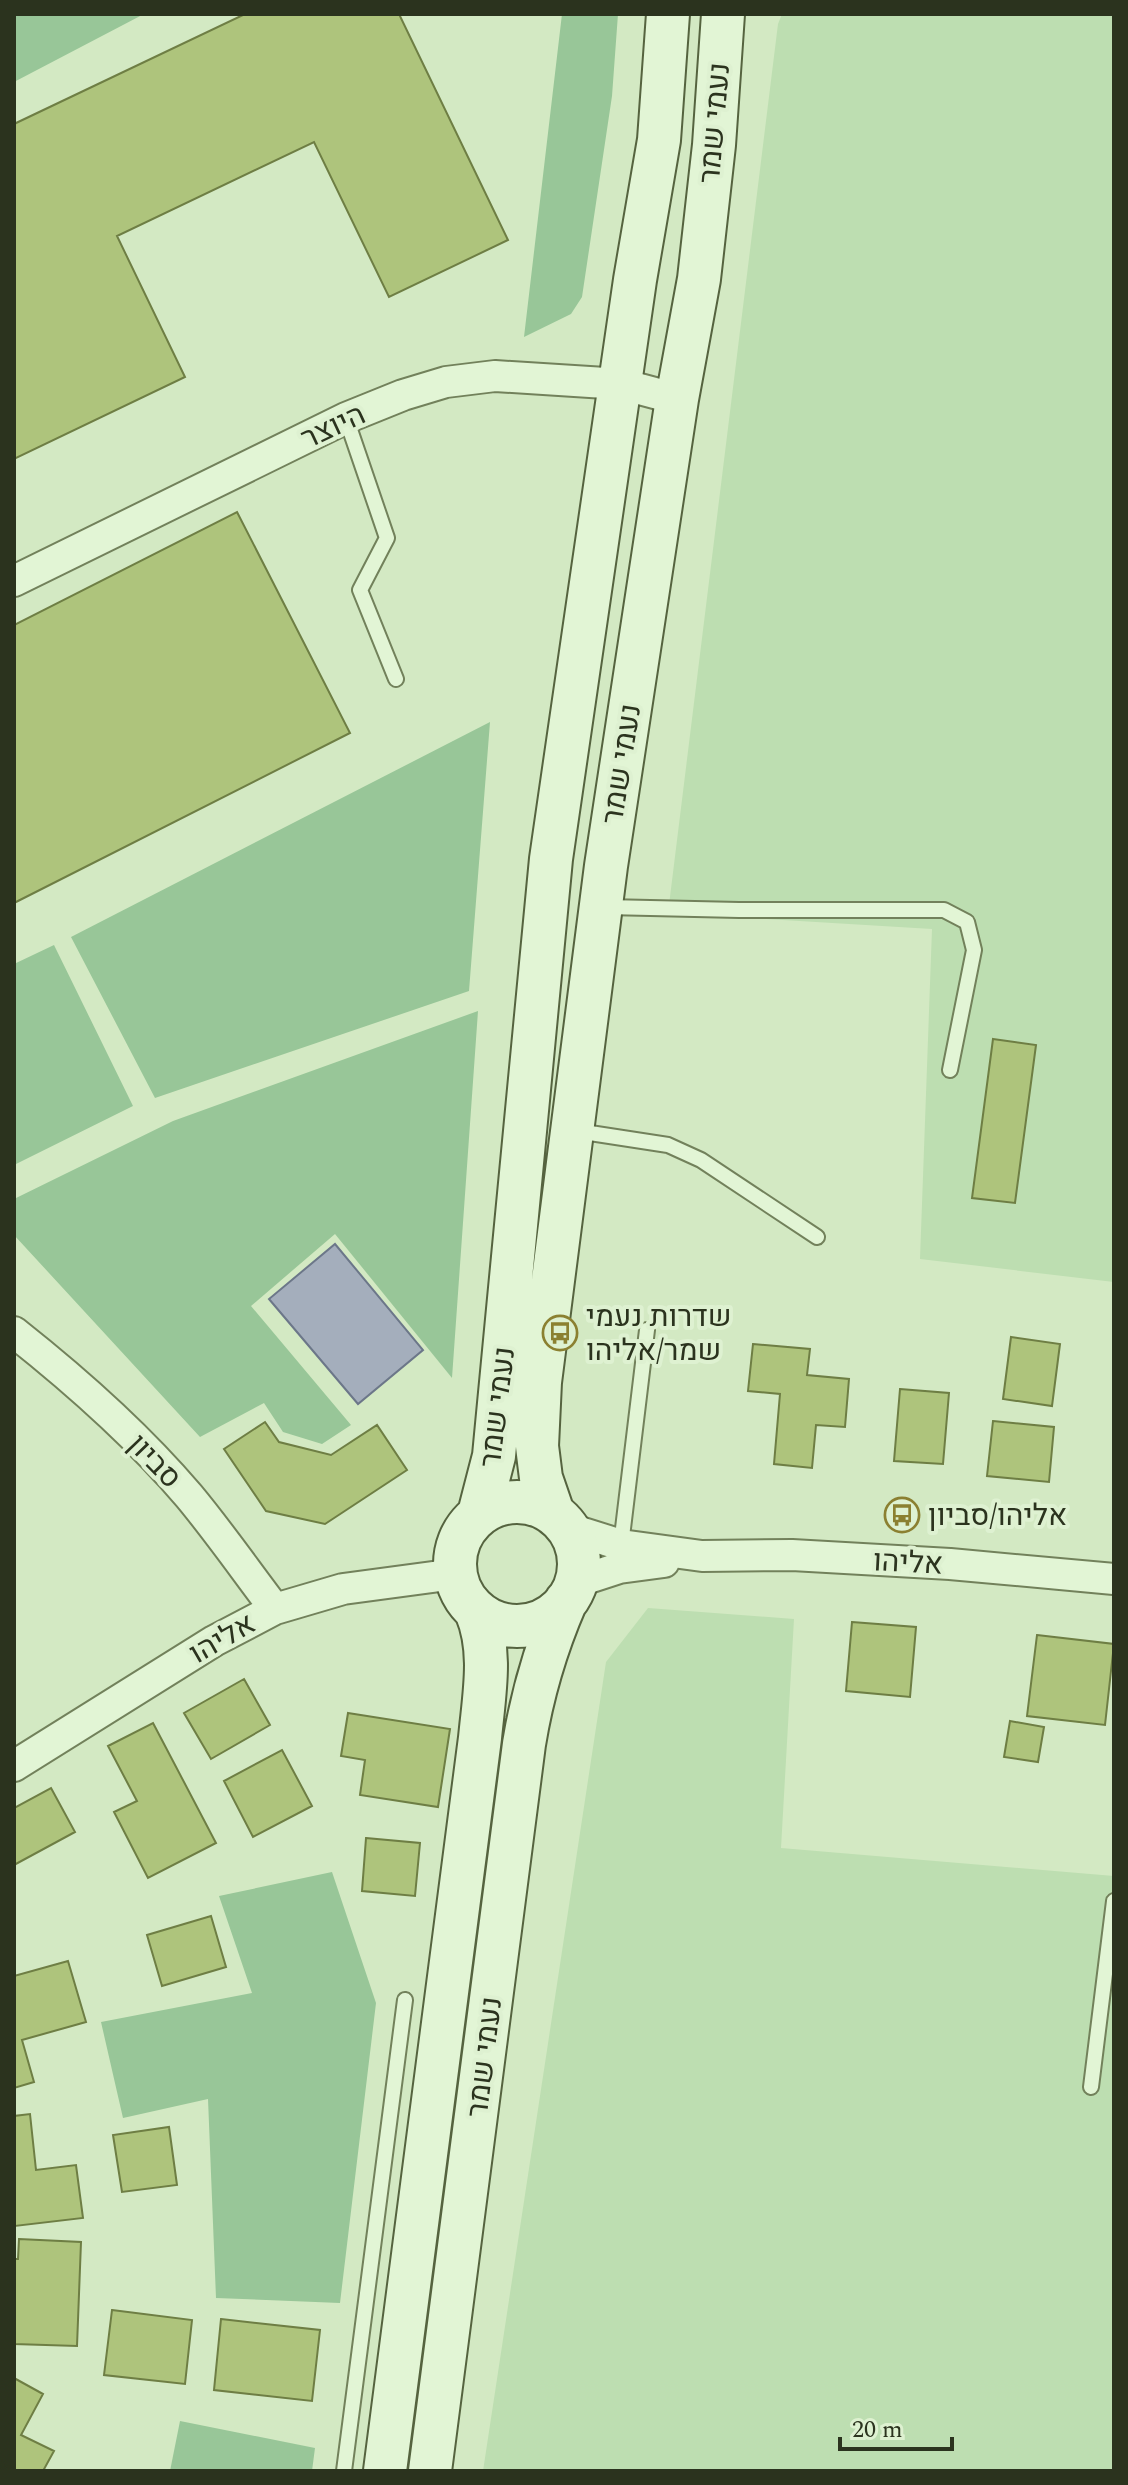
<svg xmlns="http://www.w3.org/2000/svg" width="1128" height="2485" font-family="Spectral,Heebo,serif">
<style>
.farmland{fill:#bddeb1}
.green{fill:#98c698}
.water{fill:#a4aebc;stroke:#6c7789;stroke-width:2}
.building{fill:#aec47c;stroke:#6e7e44;stroke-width:2}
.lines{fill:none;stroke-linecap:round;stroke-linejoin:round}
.lane-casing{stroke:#72815b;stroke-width:18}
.street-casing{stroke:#72815b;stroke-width:34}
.secondary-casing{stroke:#55633f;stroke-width:46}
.lane{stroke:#e2f5d5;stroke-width:14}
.street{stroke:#e2f5d5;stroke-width:30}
.secondary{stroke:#e2f5d5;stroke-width:42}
.labels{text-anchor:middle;stroke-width:8;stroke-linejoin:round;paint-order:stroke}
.street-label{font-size:30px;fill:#2b331e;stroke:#def1d1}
.poi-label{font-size:30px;fill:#2b331e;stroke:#def1d1;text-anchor:start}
</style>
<rect width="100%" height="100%" fill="#d3e9c3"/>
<path class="farmland" d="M782,14H1114V1282L920,1259L932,929L668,913L778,24Z
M648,1608L794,1619L781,1848L1114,1876V2471H483L606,1662Z"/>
<path class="green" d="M14,14H144L14,82Z
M562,14H618L612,96L582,297L571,314L524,337Z
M490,722L469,991L155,1098L71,937Z
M54,945L133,1106L14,1165V964Z
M478,1011L452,1378L335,1234L251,1306L351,1425L322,1444L283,1432L264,1403L200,1437L14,1235V1199L173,1121Z
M332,1872L376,2003L340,2303L216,2298L208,2099L123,2118L101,2022L252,1993L219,1896Z
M180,2421L315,2448L312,2471H170Z"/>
<path class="water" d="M335,1244L423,1350L358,1404L269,1299Z"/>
<path class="building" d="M245,14H399L508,240L389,297L314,142L117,236L185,377L14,459V124Z
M237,512L350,733L14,903V625Z
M993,1039L1036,1045L1015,1203L972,1198Z
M1011,1337L1060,1344L1052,1406L1003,1399Z
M753,1344L810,1349L807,1375L849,1379L845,1427L816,1425L812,1468L774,1464L780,1394L748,1391Z
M900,1389L949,1393L943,1464L894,1461Z
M993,1421L1054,1427L1049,1482L987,1476Z
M265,1422L279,1442L331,1455L377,1425L407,1470L325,1524L266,1511L224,1449Z
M852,1622L916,1627L910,1697L846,1691Z
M1037,1635L1114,1644L1105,1725L1027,1716Z
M244,1679L270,1725L211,1759L184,1713Z
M348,1713L450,1729L438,1807L360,1795L365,1760L341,1756Z
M1010,1721L1044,1727L1038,1762L1004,1757Z
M153,1723L216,1843L148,1878L114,1812L137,1801L108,1746Z
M282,1750L312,1806L253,1837L224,1781Z
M51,1788L75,1832L14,1865V1808Z
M366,1838L420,1843L415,1896L362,1891Z
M211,1916L226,1967L162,1986L147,1935Z
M68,1961L86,2022L22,2040L34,2082L14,2088V1976Z
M30,2114L36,2170L76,2165L83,2218L15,2226L14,2116Z
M169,2127L177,2185L122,2192L113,2135Z
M19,2239L81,2242L77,2346L14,2344V2259H18Z
M112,2310L192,2320L185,2384L104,2375Z
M221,2319L320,2330L312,2401L214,2390Z
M14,2378L43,2394L21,2435L54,2451L43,2471H14Z"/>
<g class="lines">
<g class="lane-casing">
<path id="lane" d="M346,418L387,538L360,590L396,679
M606,907L739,910H944L967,922L974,950L950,1070
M577,1131L668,1145L701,1160L817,1237
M621,1545L647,1330
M1091,2087L1114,1901
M344,2471L405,2000"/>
</g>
<g class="street-casing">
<path id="street" d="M14,581L346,418L403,395L446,382L495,376L621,384L677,399
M14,1332C76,1381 138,1436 189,1496C219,1532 246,1571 275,1609
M567,1528L621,1545L702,1556L792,1555L950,1564L1114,1579
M576,1582L619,1568L664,1562
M14,1766L214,1641L275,1609L343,1589L455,1574"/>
</g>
<g class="secondary-casing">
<path id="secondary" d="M455 1564a62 62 0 1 1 124 0a62 62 0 1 1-124 0Z
M553,1513L541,1478L537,1446L540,1382L606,866L677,399L699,279L714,145L723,14
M479,1514L494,1456L551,859L635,280L659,140L668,14
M385,2471L480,1738C484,1695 493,1651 476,1611
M430,2471L524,1744C532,1695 546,1647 566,1601"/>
</g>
<use href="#lane" class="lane"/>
<use href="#street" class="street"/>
<use href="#secondary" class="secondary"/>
</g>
<defs>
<g id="bus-ring" transform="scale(1.8)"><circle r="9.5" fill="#def1d1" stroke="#8b8031" stroke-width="1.5"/><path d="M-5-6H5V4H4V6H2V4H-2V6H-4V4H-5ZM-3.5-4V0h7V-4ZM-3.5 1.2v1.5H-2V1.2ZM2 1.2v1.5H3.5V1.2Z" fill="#8b8031"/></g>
</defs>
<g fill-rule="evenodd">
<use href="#bus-ring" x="560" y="1333"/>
<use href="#bus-ring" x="902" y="1515"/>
</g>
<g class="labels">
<g class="street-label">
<text transform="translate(714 123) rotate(-85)" y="10">נעמי שמר</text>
<text transform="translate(333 426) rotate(-25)" y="10">היוצר</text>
<text transform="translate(621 764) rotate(-81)" y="10">נעמי שמר</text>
<text transform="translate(497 1407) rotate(-83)" y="10">נעמי שמר</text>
<text transform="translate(155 1461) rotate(46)" y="10">סביון</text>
<text transform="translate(908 1562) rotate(3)" y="10">אליהו</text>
<text transform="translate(222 1638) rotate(-30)" y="10">אליהו</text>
<text transform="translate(484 2057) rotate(-83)" y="10">נעמי שמר</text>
</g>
<g class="poi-label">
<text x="586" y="1326">שדרות נעמי<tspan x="586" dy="34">שמר/אליהו</tspan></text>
<text x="928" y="1525">אליהו/סביון</text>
</g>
</g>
<rect width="1128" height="2485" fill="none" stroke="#2b331e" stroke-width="32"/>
<path d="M840 2437v12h112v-12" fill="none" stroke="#2b331e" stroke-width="4"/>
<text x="852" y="2437" font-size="24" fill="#2b331e" stroke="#def1d1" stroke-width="6" paint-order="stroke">20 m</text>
</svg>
